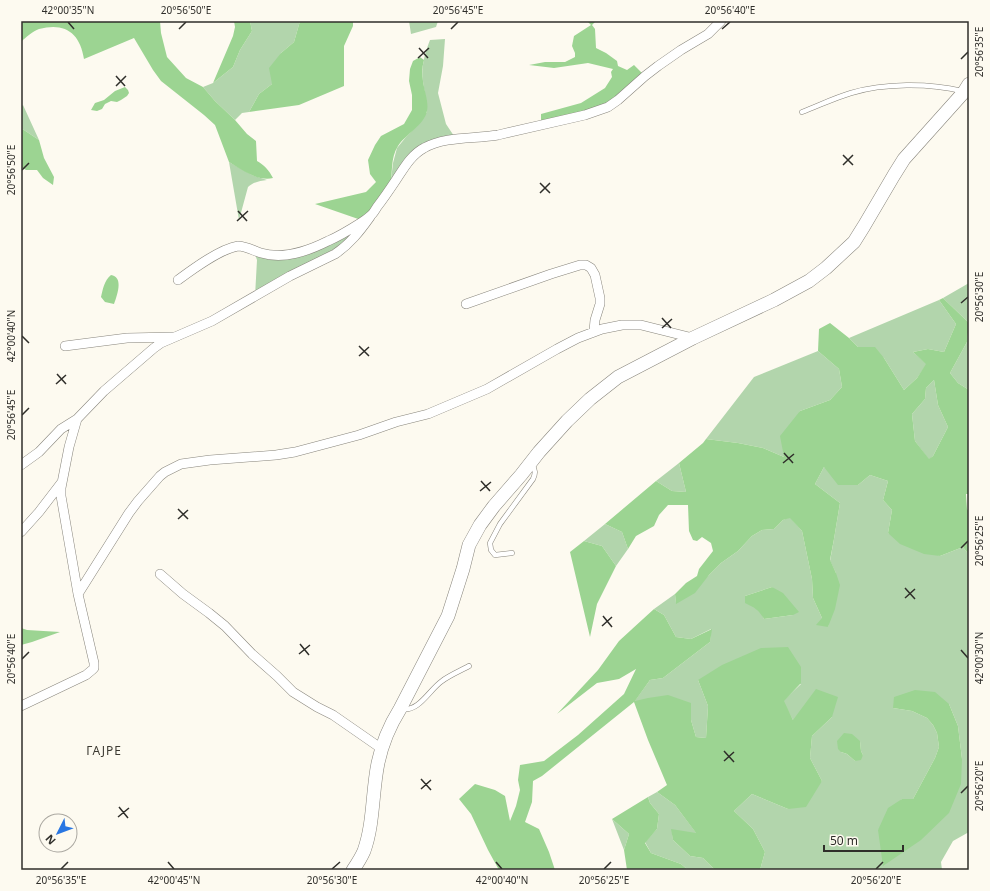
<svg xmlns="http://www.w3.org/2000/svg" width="990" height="891" font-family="'Noto Sans',sans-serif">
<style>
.green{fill:#b2d5ac;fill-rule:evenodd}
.forest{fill:#9cd492;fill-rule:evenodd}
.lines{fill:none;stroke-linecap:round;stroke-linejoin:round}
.service-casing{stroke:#88857c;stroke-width:5.5}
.minor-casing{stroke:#88857c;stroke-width:10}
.secondary-casing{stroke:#88857c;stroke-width:14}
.service{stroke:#fff;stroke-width:4.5}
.minor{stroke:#fff;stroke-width:9}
.secondary{stroke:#fff;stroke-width:13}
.ticks{fill:none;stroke:#2f2e2a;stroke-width:1.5}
.labels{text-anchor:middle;stroke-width:3.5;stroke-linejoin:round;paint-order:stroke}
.quarter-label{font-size:12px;letter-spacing:1px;fill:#3d3a32;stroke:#fdfaf0}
.neatline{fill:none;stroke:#2f2e2a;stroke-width:1.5}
.ticks-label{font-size:10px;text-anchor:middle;fill:#2f2e2a}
</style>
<rect width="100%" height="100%" fill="#fdfaf0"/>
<path class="green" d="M250,21H300L294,42L281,53L272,84L259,94L249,112L242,113L235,120L215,101L203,87L213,83L233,67L240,50L252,31Z
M409,21H438L436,27L411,34Z
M445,39L443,66L438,93L446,124L456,139L423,148L390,189L393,163L397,148L406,137L412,131L427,112C427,101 424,91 423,81C421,66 425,53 430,40Z
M23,105L39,140L24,130L21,129V107Z
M229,162L252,175L267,180C260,181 253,182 248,187L239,220Z
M357,225L353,238L255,296L257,260L254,251L283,256Z
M969,283V323L943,298Z
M939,300L956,324L944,352L928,349L913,352L927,364L917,378L904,390L884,358L858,347L849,338Z
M969,324V390L958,383L950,373L967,342Z
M818,351L839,369L842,387L830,400L800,411L784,457L763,448L738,443L706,439L754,377Z
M934,380L938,405L948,427L933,456L929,460L915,441L912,414L925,399L926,388Z
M679,463L686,492L672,491L656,481Z
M824,467L858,485L870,475L888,481L883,500L892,510L888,533L940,556L963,547L969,555V832L953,841L941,862L942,870H760L765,852L753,829L734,811L752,794L788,809L822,781L810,758L812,736L832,717L793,720L783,701L801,684L698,680L708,706L706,738L696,737L691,720L634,702L650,680L663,678L710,642L711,629L691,639L676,637L664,615L654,609L675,594L676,603L709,575L721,563L738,551L752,536L762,530L774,529L783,520L790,517L802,531L812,579L813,598L822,618L828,627L836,573L830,561L834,539L840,503L815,484ZM772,587L793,615L764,619L760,611L745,596ZM949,704L958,726L962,759L878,830L902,799H913L935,758L939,747L937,733L933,725L927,718L912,711L893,708ZM860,741L861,751L863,755L855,761L847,754L841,752Z
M605,524L622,532L628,549L616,566L602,546L584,541Z
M657,792L675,805L697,834L672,830L673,840L690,856L703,858L715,870H688L681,864L651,853L645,842L657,829L659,814L650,803L648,797Z
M612,819L629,834L624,850Z"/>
<path class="forest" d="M21,21H160L161,33L167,57L186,78L203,87L215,101L235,120L247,134L256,141L257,161C264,165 269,170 273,178C258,182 241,169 229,162L215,125L204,115L161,81L153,70L134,38L84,59C80,33 65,22 39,29C33,31 26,37 21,42Z
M234,21H250L252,31L240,50L233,67L213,83L233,36L235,27Z
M300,21H353V26L344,46V86L299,105L249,112L259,94L272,84L269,68L281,53L294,42Z
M587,21H596L592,25L595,29L596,48L606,53L617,61L618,66L627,70L634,65L645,76L618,100L541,125V114L581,103L605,88L612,77L611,72L613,69L588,63L554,68L529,65L545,62H565L575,57V53L572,46L574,36L591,25Z
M420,57L424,60C422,67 422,74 423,81C424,90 429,102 427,111C425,124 405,135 398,146C390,158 393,174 390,187C389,193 369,215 364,221L315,204L366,192L376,182L370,174L368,160L375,145L381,136L404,124L412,110V95L409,81L410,69L413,61Z
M125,87L128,90L129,93L127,96L121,100L117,102L111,101L105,104L102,109L97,111L91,110L95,103L104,100L115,91Z
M21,129L24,130L39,140L44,158L54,177L53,185L43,178L37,170H26L21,167Z
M111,275C124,277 117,295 114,304L105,302L101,297C103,289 104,281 111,275Z
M943,298L969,323L967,342L950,373L958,383L969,390V494H966L967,509L969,512V555L963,547L940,556L924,554L900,544L888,533L892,510L883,500L888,481L870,475L858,485H838L824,467L815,484L840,503L834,539L830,560L836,573L840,585L835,609L828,627L816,625L822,618L813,598L812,579L802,531L790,518L783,520L774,529L762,530L752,536L738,551L721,563L709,575L695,593L676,604L675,594L686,583L697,576L699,569L713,551L711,543L702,537L697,541L693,540L689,531L688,505H668L659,515L654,526L636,536L628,549L622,532L605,524L656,481L672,491L686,492L679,463L703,443L706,439L738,443L763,448L784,457L780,436L800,411L830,400L842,387L839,369L818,351L819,329L830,323L849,338L858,347H875L884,358L904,390L917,378L926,364L913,352L928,349L944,352L956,324L939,300ZM934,380L938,405L948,427L933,456L929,459L915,441L912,414L925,399L926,388Z
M584,541L602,546L616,566L597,604L590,637L570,552Z
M772,587L783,593L799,612L793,615L764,619C758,609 755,608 745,603V596Z
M654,609L664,615L676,637L691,639L712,629L710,642L663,678L650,680L635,701L648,698L668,695L691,703V720L696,737L706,738L708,706L698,680L722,665L761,648L788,647L801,667V683L784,701L793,720L816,689L838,697L832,717L812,736L810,758L822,781L806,807L788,809L752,794L734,811L753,829L765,852L760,870H715L703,858L690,856L673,840L671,829L696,833L675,805L657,792L667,785L648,740L634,702L542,776L533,781L532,802L525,822L539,829L549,852L555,870H499L488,850L471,814L459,799L475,784L495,790L505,796L510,821L516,806L520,790L518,780L520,765L544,761L578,735L624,694L636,669L619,679L597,683L557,714L598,670L619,641L643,619Z
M21,628L27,630L60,632L32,642L21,645Z
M915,690L935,692L949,704L958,726L962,759L961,784L949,813L921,840L883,866L878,830L888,808L902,799H913L935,758L939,747L937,733L933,725L927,718L912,711L893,708L894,697Z
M844,733L852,734L860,741L861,751L863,755L861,760L855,761L847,754L841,752L838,749L837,741Z
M648,797L650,803L659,814L657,829L645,843L651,853L681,864L688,870H627L624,850L629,834L612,819Z"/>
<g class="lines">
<g class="service-casing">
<path id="service" d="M802,112C818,106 834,98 851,93C884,83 929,83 962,91
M512,553L495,555L491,550L490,543L500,524L533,479C536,473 535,470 532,464
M402,709C419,712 429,690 442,681C450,675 460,671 469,666"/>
</g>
<g class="minor-casing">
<path id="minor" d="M178,280C193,269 220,249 238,246C246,246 254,251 261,253C284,260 308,251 328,241C340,236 351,229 362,222C365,220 368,218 370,216C373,214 375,210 377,207C384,198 390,189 396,180C404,168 411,155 424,148C445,136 474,139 498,135L585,115L608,107L618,100L645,76L658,66L681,50L708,34L721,21
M466,304L551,274L580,265H586L591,268L595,275L600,298V304L595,320L594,331
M65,346L127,338L173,337
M21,465L39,452L61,429L77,419
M21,532L39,512L62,482
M160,574L183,594L209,613L225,626L252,654L277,676L293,692L317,707L333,715L382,749
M78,594L129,513L138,501L160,476L165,472L181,464L210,460L276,455L295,452L359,435L396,422L428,414L487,389L557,349L578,338L602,329L622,325H641L693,338
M21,706L86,675L92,670L94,668V663L78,594L61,496V488L69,447L77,419L104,391L154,348L161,343L212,321L290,276L335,254C350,244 360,231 370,217"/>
</g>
<g class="secondary-casing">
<path id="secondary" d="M353,870C357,864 361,858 364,851C374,823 372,792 378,763C382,744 390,725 400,709L448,616L463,569L469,545L480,525L494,506L521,475L539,452L567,421L590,399L618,377L693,338L774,300L809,281L826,268L854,242L864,226L894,175L904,159L964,92L969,84"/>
</g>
<use href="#service" class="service"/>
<use href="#minor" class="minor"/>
<use href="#secondary" class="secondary"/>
</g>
<path class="ticks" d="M68,22L74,29M179,29L186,22M451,29L458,22M722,29L730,22M419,48L428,58M418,58L429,48M961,59L968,52M116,76L125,86M116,86L126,76M843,155L853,165M843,165L853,155M22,170L29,163M540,183L550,193M540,193L550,183M238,211L247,221M237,221L248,211M961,303L968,297M662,318L671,328M662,328L672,319M22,336L29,343M359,346L369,356M359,356L369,347M57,374L66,384M56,384L66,375M22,415L29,408M784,453L793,463M783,463L794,454M481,481L490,491M480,491L491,482M178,509L188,519M178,519L188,510M961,548L968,541M905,588L915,599M905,598L915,589M603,616L612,627M602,626L612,617M300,644L309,655M961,650L968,658M299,654L310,645M22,659L29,652M724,751L734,762M724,761L734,752M421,779L431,790M421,789L431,780M961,793L968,786M119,807L128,818M118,817L129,808M168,862L174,869M496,862L502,869M61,869L68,862M332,869L340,862M604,869L611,862M876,869L883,862"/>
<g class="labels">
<g class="quarter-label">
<text x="104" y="755">ГАЈРЕ</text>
</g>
</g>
<rect width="990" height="891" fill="none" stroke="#fdfaf0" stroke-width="44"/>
<g transform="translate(58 833) rotate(228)"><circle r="19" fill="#fdfaf0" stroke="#aba8a1"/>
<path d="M0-3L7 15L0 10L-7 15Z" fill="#2976e2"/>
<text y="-6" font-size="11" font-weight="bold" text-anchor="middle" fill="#2f2e2a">N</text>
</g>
<path d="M824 845v6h79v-6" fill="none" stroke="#2f2e2a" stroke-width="2"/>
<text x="830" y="845" font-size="12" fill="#2f2e2a" stroke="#fdfaf0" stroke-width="3" paint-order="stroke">50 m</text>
<rect x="22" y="22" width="946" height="847" class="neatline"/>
<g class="ticks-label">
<text x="68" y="14">42°00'35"N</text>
<text x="186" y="14">20°56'50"E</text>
<text x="458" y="14">20°56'45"E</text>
<text x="730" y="14">20°56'40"E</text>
<text transform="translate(979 52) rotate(-90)" y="4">20°56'35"E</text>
<text transform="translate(11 170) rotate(-90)" y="4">20°56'50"E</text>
<text transform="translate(979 297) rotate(-90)" y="4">20°56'30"E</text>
<text transform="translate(11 336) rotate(-90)" y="4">42°00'40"N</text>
<text transform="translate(11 415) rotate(-90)" y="4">20°56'45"E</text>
<text transform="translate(979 541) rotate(-90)" y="4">20°56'25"E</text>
<text transform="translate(979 658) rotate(-90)" y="4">42°00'30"N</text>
<text transform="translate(11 659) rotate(-90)" y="4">20°56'40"E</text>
<text transform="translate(979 786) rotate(-90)" y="4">20°56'20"E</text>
<text x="61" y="884">20°56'35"E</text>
<text x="174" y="884">42°00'45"N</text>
<text x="332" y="884">20°56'30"E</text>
<text x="502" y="884">42°00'40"N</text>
<text x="604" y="884">20°56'25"E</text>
<text x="876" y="884">20°56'20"E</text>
</g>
</svg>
